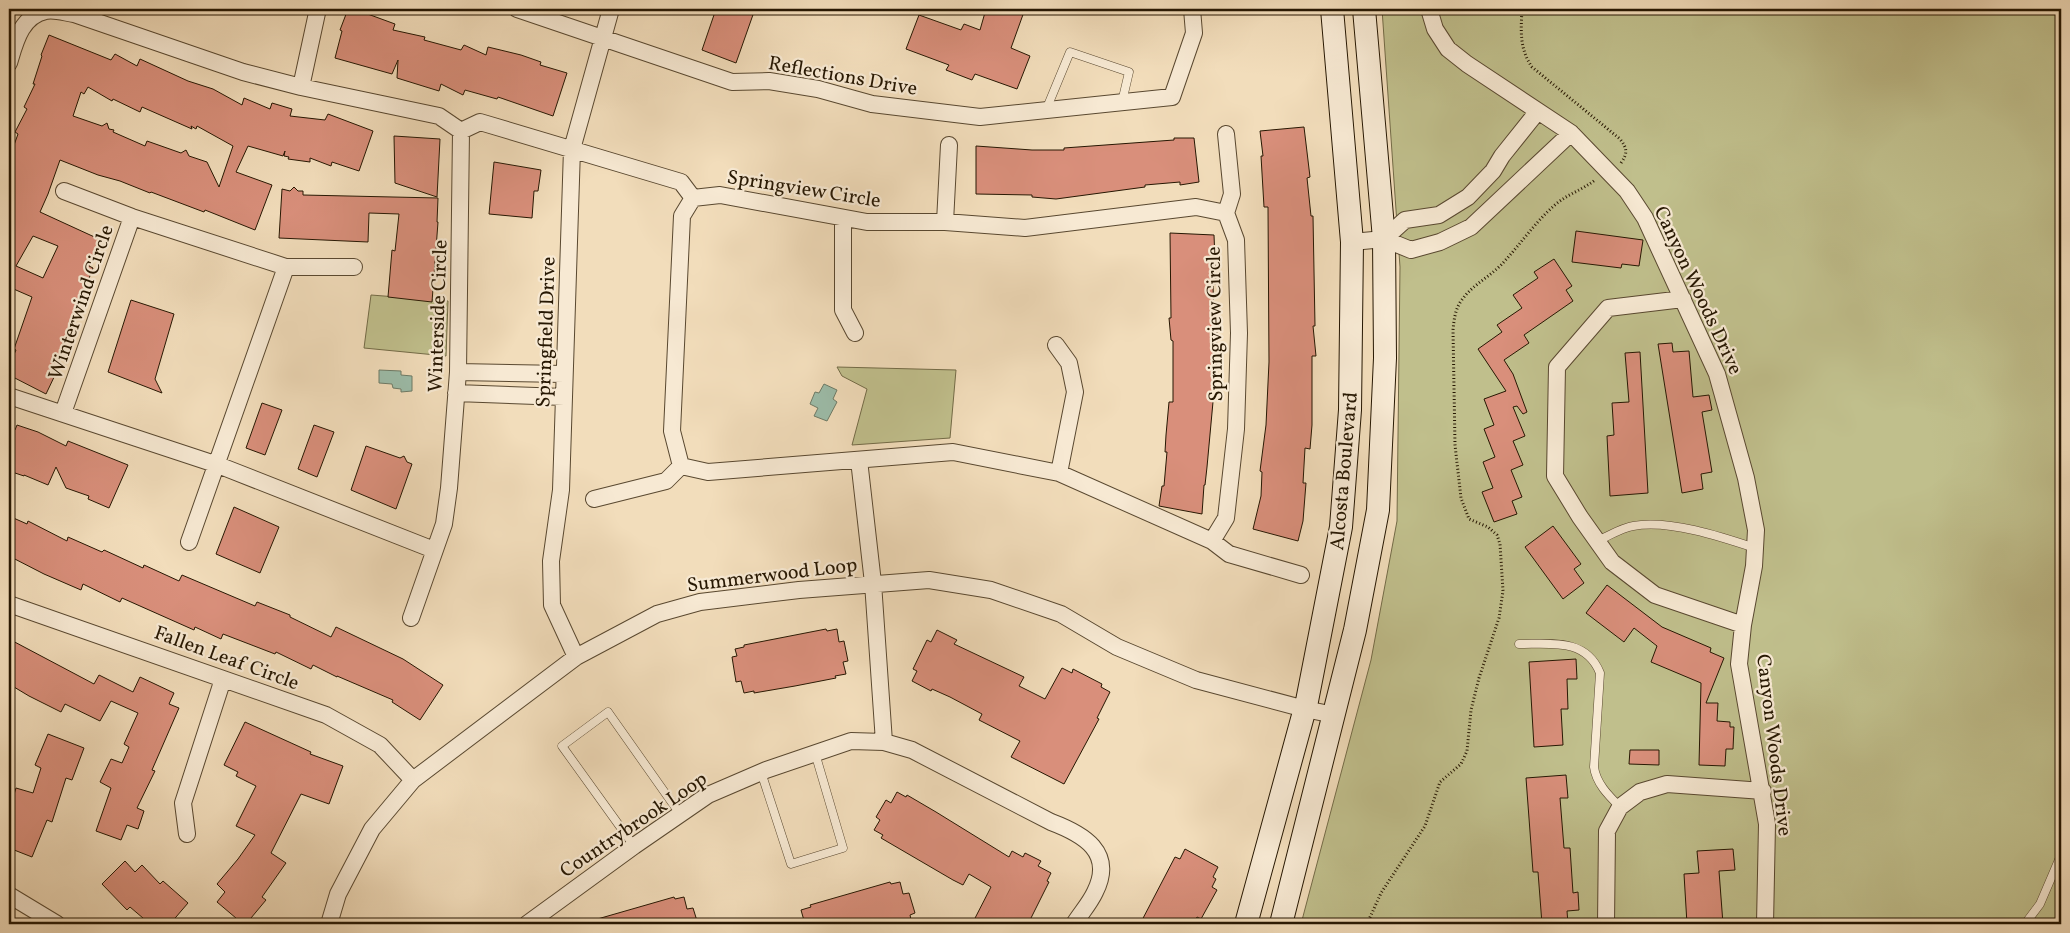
<svg xmlns="http://www.w3.org/2000/svg" width="2070" height="933" font-family="Vollkorn,serif">
<style>
.green{fill:#c0bf8c;stroke:#736b47}
.water{fill:#9cbdaa;stroke:#6d7b67}
.building{fill:#d98f7b;stroke:#261702;fill-rule:evenodd}
.lines{fill:none;stroke-linecap:round;stroke-linejoin:round}
.lane-casing{stroke:#594830;stroke-width:9}
.street-casing{stroke:#594830;stroke-width:18}
.secondary-casing{stroke:#261702;stroke-width:24}
.path{stroke:#261702;stroke-width:3;stroke-dasharray:1 2.5;stroke-linecap:butt}
.lane{stroke:#f7e9d3;stroke-width:8}
.street{stroke:#f7e9d3;stroke-width:16}
.secondary{stroke:#f7e9d3;stroke-width:22}
.labels{text-anchor:middle;stroke-width:4.5;stroke-linejoin:round;paint-order:stroke}
.street-label{font-size:20px;fill:#261702;stroke:#f7e9d3}
</style>
<rect width="100%" height="100%" fill="#f2ddbb"/>
<filter id="stains"><feTurbulence type="fractalNoise" baseFrequency=".004" numOctaves="4"/><feColorMatrix values="0 0 0 0 .2 0 0 0 0 .09 0 0 0 0 .02 0 0 0 .5 -.17"/></filter>
<radialGradient id="worn" r=".72"><stop offset=".6" stop-color="#630" stop-opacity="0"/><stop offset="1" stop-color="#630" stop-opacity=".3"/></radialGradient>
<path class="green" d="M1382,9H2061V924H1301L1371,660L1397,521L1400,267Z
M371,295L448,301L446,356L364,348Z
M837,367L956,370L950,438L852,445L867,389L842,376Z"/>
<path class="water" d="M379,370L401,371V375L412,376V391L401,392V389L393,388L392,384L379,383Z
M824,384L837,390L833,399L837,402L827,421L814,416L818,408L810,404L815,392L819,393Z"/>
<path class="building" d="M348,9H354L395,24L393,30L425,37L424,40L461,50L464,45L486,55L488,47L521,55L541,62L540,65L567,73L553,116L498,97L497,99L465,90L463,95L441,84L439,91L397,78L398,60L392,74L335,58L342,31L340,30Z
M716,9H755L736,63L702,50Z
M986,9H1025L1011,48L1030,56L1017,89L975,74L972,80L946,70L949,65L906,49L919,15L961,30L964,24L980,30Z
M49,35L111,60L115,54L137,66L140,59L188,81L213,89L242,105L244,98L270,109L272,103L292,109L290,116L325,120L328,114L373,131L359,171L332,162L331,166L310,158V162L288,159L289,157L284,156L285,151L283,156L248,146L236,172L272,185L255,230L205,210L204,212L151,192L150,193L120,181L98,175L60,160L48,194L40,212L101,240L89,266L93,268L63,346H65L55,373H56L46,394L9,375V365L16,350L14,349L32,297L9,287V159L18,134L15,132L27,109L24,107L35,84H33L42,56L41,55ZM88,87L112,101L113,99L140,112L142,107L192,129L191,126L196,129L197,126L233,146L219,187L207,162L189,156L186,150L181,153L147,141L145,146L113,132L114,130L109,129L107,123L102,126L73,116L81,92L84,94ZM33,236L58,246L43,278L16,266Z
M1304,127L1310,177L1307,178L1311,216H1313L1315,326H1313L1316,356H1312V425L1310,449L1305,448L1303,483H1306L1303,521L1298,541L1253,529L1261,496L1262,472L1260,471L1266,425L1269,362L1268,207H1264L1261,156H1263L1260,131Z
M394,136L440,139L437,197L395,183Z
M1174,138H1194L1199,182L1180,185V182L1145,185V187L1056,199L1032,197V195L976,194V146L1032,150H1064V148L1174,140Z
M494,162L541,170L538,191H534L532,218L489,214Z
M294,187L298,191H303V195L438,198L437,222H438L432,302L388,297L392,250L395,251L399,214L369,213L368,242L279,238L282,189L290,191Z
M1576,231L1643,240L1639,266L1622,264L1621,268L1572,262Z
M1170,233L1214,235L1216,284H1213L1214,320L1217,321L1216,391H1214L1207,467L1205,485H1204L1202,514L1159,506L1162,486H1164L1167,452H1165L1166,435L1169,402H1173V341L1171,340L1169,318H1171Z
M1554,259L1572,286L1566,290L1573,301L1524,335L1529,343L1504,360L1513,374L1527,412L1523,414L1517,406L1513,407L1525,436L1513,441L1523,465L1511,470L1522,497L1512,501L1517,514L1494,522L1482,492L1493,488L1483,462L1495,457L1484,429L1494,425L1484,399L1506,391L1478,349L1502,332L1497,325L1522,308L1513,295L1538,278L1534,272Z
M131,300L174,314L155,379L162,393L108,372Z
M1672,343L1673,352L1689,351L1693,397L1709,395L1712,410L1702,412L1712,472L1701,474L1703,489L1682,493L1658,344Z
M1640,352L1648,493L1610,496L1607,436L1614,435L1612,403L1629,402L1625,353Z
M262,403L282,410L265,455L246,448Z
M17,425L38,432L66,446L68,441L128,465L109,508L88,499L89,496L66,488L56,467L48,485L24,475V476L9,471V428L15,430Z
M314,425L334,432L317,477L298,469Z
M366,446L400,458L404,456L407,462L412,464L396,509L351,490Z
M234,507L279,527L260,573L216,554Z
M9,516L27,524L28,521L67,541L68,537L102,552L104,550L143,568L144,565L179,581L182,575L255,606L257,602L290,615V617L331,637L336,627L403,659L443,685L420,720L392,702L393,700L337,676V677L313,665L311,669L276,652L275,654L223,634L221,639L195,627L194,630L122,598L120,602L83,584L81,590L44,574L9,556Z
M1553,526L1581,564L1574,569L1584,583L1563,599L1525,547Z
M1607,585L1662,627L1711,648L1710,652L1724,658L1706,703H1718L1717,721L1730,722V727H1734L1733,749H1726L1725,766L1699,765L1701,683L1651,662L1657,646L1634,628L1624,642L1586,613Z
M826,629L827,631L837,629L839,642L844,641L848,661L843,662L846,674L835,676L836,678L795,686L754,693V691L744,693L741,681L736,682L732,657L737,656L735,649L744,647V645Z
M937,630L957,640L954,644L1024,677L1019,686L1045,699L1062,668L1072,673L1073,669L1102,684L1101,687L1110,692L1097,718L1099,719L1064,784L1011,757L1020,741L979,720L982,714L950,697L932,689L931,691L912,681L917,671L913,669L927,640L931,642Z
M9,639L94,684L99,675L133,692L140,677L174,693L169,704L179,708L152,770L155,771L137,808L144,811L138,829L127,825L121,840L96,831L111,788L100,782L111,759L122,763L129,747L124,744L138,713L111,701L100,721L65,704L61,712L29,696L9,684Z
M1576,659L1577,679H1567L1568,709H1561L1563,745L1534,747L1529,662Z
M245,722L311,752L310,754L343,766L329,804L301,794L271,853L286,863L262,897L266,900L246,924H243L217,902L225,892L217,884L238,859L255,835L236,826L256,786L236,776L238,772L224,765Z
M48,734L84,748L72,780L66,778L52,822L47,820L32,857L9,848V811L16,788L33,793L41,768L35,765Z
M1630,750H1659V765L1629,764Z
M1566,775L1568,798H1560L1564,848H1570L1573,893L1578,892L1579,910L1567,911L1568,924H1542L1538,872H1533L1526,778Z
M897,792L906,797L907,795L936,812L1009,857L1012,851L1023,857L1025,853L1041,861L1038,866L1051,873L1047,881L1049,882L1028,924H972L991,887L969,874L963,885L953,880L881,838L883,835L874,830L880,820L876,817L886,800L891,803Z
M1185,849L1218,867L1213,877L1216,879L1212,887L1217,890L1201,919L1197,917L1193,924H1140L1175,857L1180,859Z
M1733,849L1735,870L1719,871L1723,924H1687L1684,874L1699,873L1697,851Z
M125,861L135,872L142,865L160,884L163,881L188,903L170,924H150L130,907L127,910L102,884Z
M890,882L891,884L900,882L903,894L909,893L915,913L910,915L912,924H805L801,910L811,907L810,905Z
M674,897L675,899L684,897L687,909L693,908L698,924H594V920Z"/>
<g class="lines">
<g class="lane-casing">
<path id="lane" d="M1046,110L1070,52L1129,72L1122,102
M1597,541C1609,536 1621,528 1633,526C1668,519 1722,537 1755,548
M1519,644C1551,644 1586,638 1600,673L1594,767C1596,783 1608,795 1620,807
M761,772L791,864L843,848L815,753
M634,846L562,746L608,712L680,814
M2025,924L2040,904L2061,855"/>
</g>
<g class="street-casing">
<path id="street" d="M517,9L732,82L769,81L818,89L872,104L980,117L1172,97L1194,33L1192,9
M1429,9L1435,29L1448,49L1467,64L1571,133L1627,191L1645,218L1717,374L1746,478L1756,530L1754,566L1743,625L1739,664L1767,824L1765,924
M9,63C15,43 21,16 46,11C54,9 66,13 74,14L243,72L301,87L439,116L461,131L458,372L449,488L444,524L411,618
M301,87L317,13
M461,131L480,122L681,182L693,198
M64,191L132,217L286,267H354
M720,195L867,222H945L1025,228L1196,207L1226,213L1236,240L1239,333L1236,429L1226,518L1212,541L1059,473L953,452L708,472L681,466L672,431L682,216L693,198Z
M1226,213L1232,194L1226,134
M843,218V310L855,333
M945,222L949,145
M1384,239L1405,220L1439,215L1468,197L1493,171L1502,156L1538,111
M1352,242L1384,239L1411,250L1440,242L1471,227L1571,133
M1683,299L1608,308L1557,367L1555,476L1580,517L1612,562L1655,595L1743,625
M1056,345L1069,363L1075,392L1059,473
M458,372L564,374
M456,393L564,397
M9,396L218,465L434,550
M63,413L132,217
M859,460L873,583L884,742
M594,499L666,481L681,466
M1212,541L1229,554L1301,575
M189,542L286,267
M9,604L326,715L380,745L413,780
M576,657L552,605L551,561L561,490L572,149L611,9
M187,834L183,803L223,679
M9,895L57,924
M329,924L338,894L372,829L413,780L576,657L657,614L700,602L799,590L929,580L991,590L1061,614L1117,647L1196,680L1305,709L1334,715
M527,924L634,846L708,795L766,770L851,741L884,742L912,750L1051,822C1083,834 1115,852 1095,892C1090,903 1081,913 1074,924
M1606,924L1607,831L1620,807L1640,792L1667,784L1763,791"/>
</g>
<g class="secondary-casing">
<path id="secondary" d="M1246,924L1307,701L1341,527L1350,410L1352,242L1332,9
M1281,924L1355,630L1378,510L1385,358L1384,239L1364,9"/>
</g>
<path class="path" d="M9,9H12
M1522,9C1521,30 1519,48 1532,67L1620,139C1627,148 1628,153 1621,163
M1367,924L1381,893L1425,826L1440,782L1461,764L1467,751L1471,710L1479,678L1499,618L1503,591L1500,544L1497,535L1488,527L1469,519L1461,498L1455,445L1453,330C1454,320 1455,310 1461,301C1472,285 1488,278 1501,265C1520,245 1535,222 1556,204C1568,194 1582,190 1595,180"/>
<use href="#lane" class="lane"/>
<use href="#street" class="street"/>
<use href="#secondary" class="secondary"/>
</g>
<g class="labels">
<g class="street-label">
<text transform="translate(843 75) rotate(10)" y="7">Reflections Drive</text>
<text transform="translate(804 188) rotate(9)" y="7">Springview Circle</text>
<text transform="translate(1699 290) rotate(65)" y="7">Canyon Woods Drive</text>
<text transform="translate(80 302) rotate(-71)" y="7">Winterwind Circle</text>
<text transform="translate(437 316) rotate(-88)" y="7">Winterside Circle</text>
<text transform="translate(1214 324) rotate(-91)" y="7">Springview Circle</text>
<text transform="translate(545 332) rotate(-88)" y="7">Springfield Drive</text>
<text transform="translate(1343 471) rotate(-85)" y="7">Alcosta Boulevard</text>
<text transform="translate(772 574) rotate(-7)" y="7">Summerwood Loop</text>
<text transform="translate(227 657) rotate(20)" y="7">Fallen Leaf Circle</text>
<text transform="translate(1775 745) rotate(83)" y="7">Canyon Woods Drive</text>
<text transform="translate(633 824) rotate(-34)" y="7">Countrybrook Loop</text>
</g>
</g>
<rect width="2070" height="933" fill="none" stroke="#f2ddbb" stroke-width="30"/>
<rect x="10" y="10" width="2050" height="913" fill="none" stroke="#261702" stroke-width="2.5"/>
<rect x="15" y="15" width="2040" height="903" fill="none" stroke="#261702"/>
<rect width="100%" height="100%" filter="url(#stains)"/>
<rect width="100%" height="100%" fill="url(#worn)"/>
</svg>
